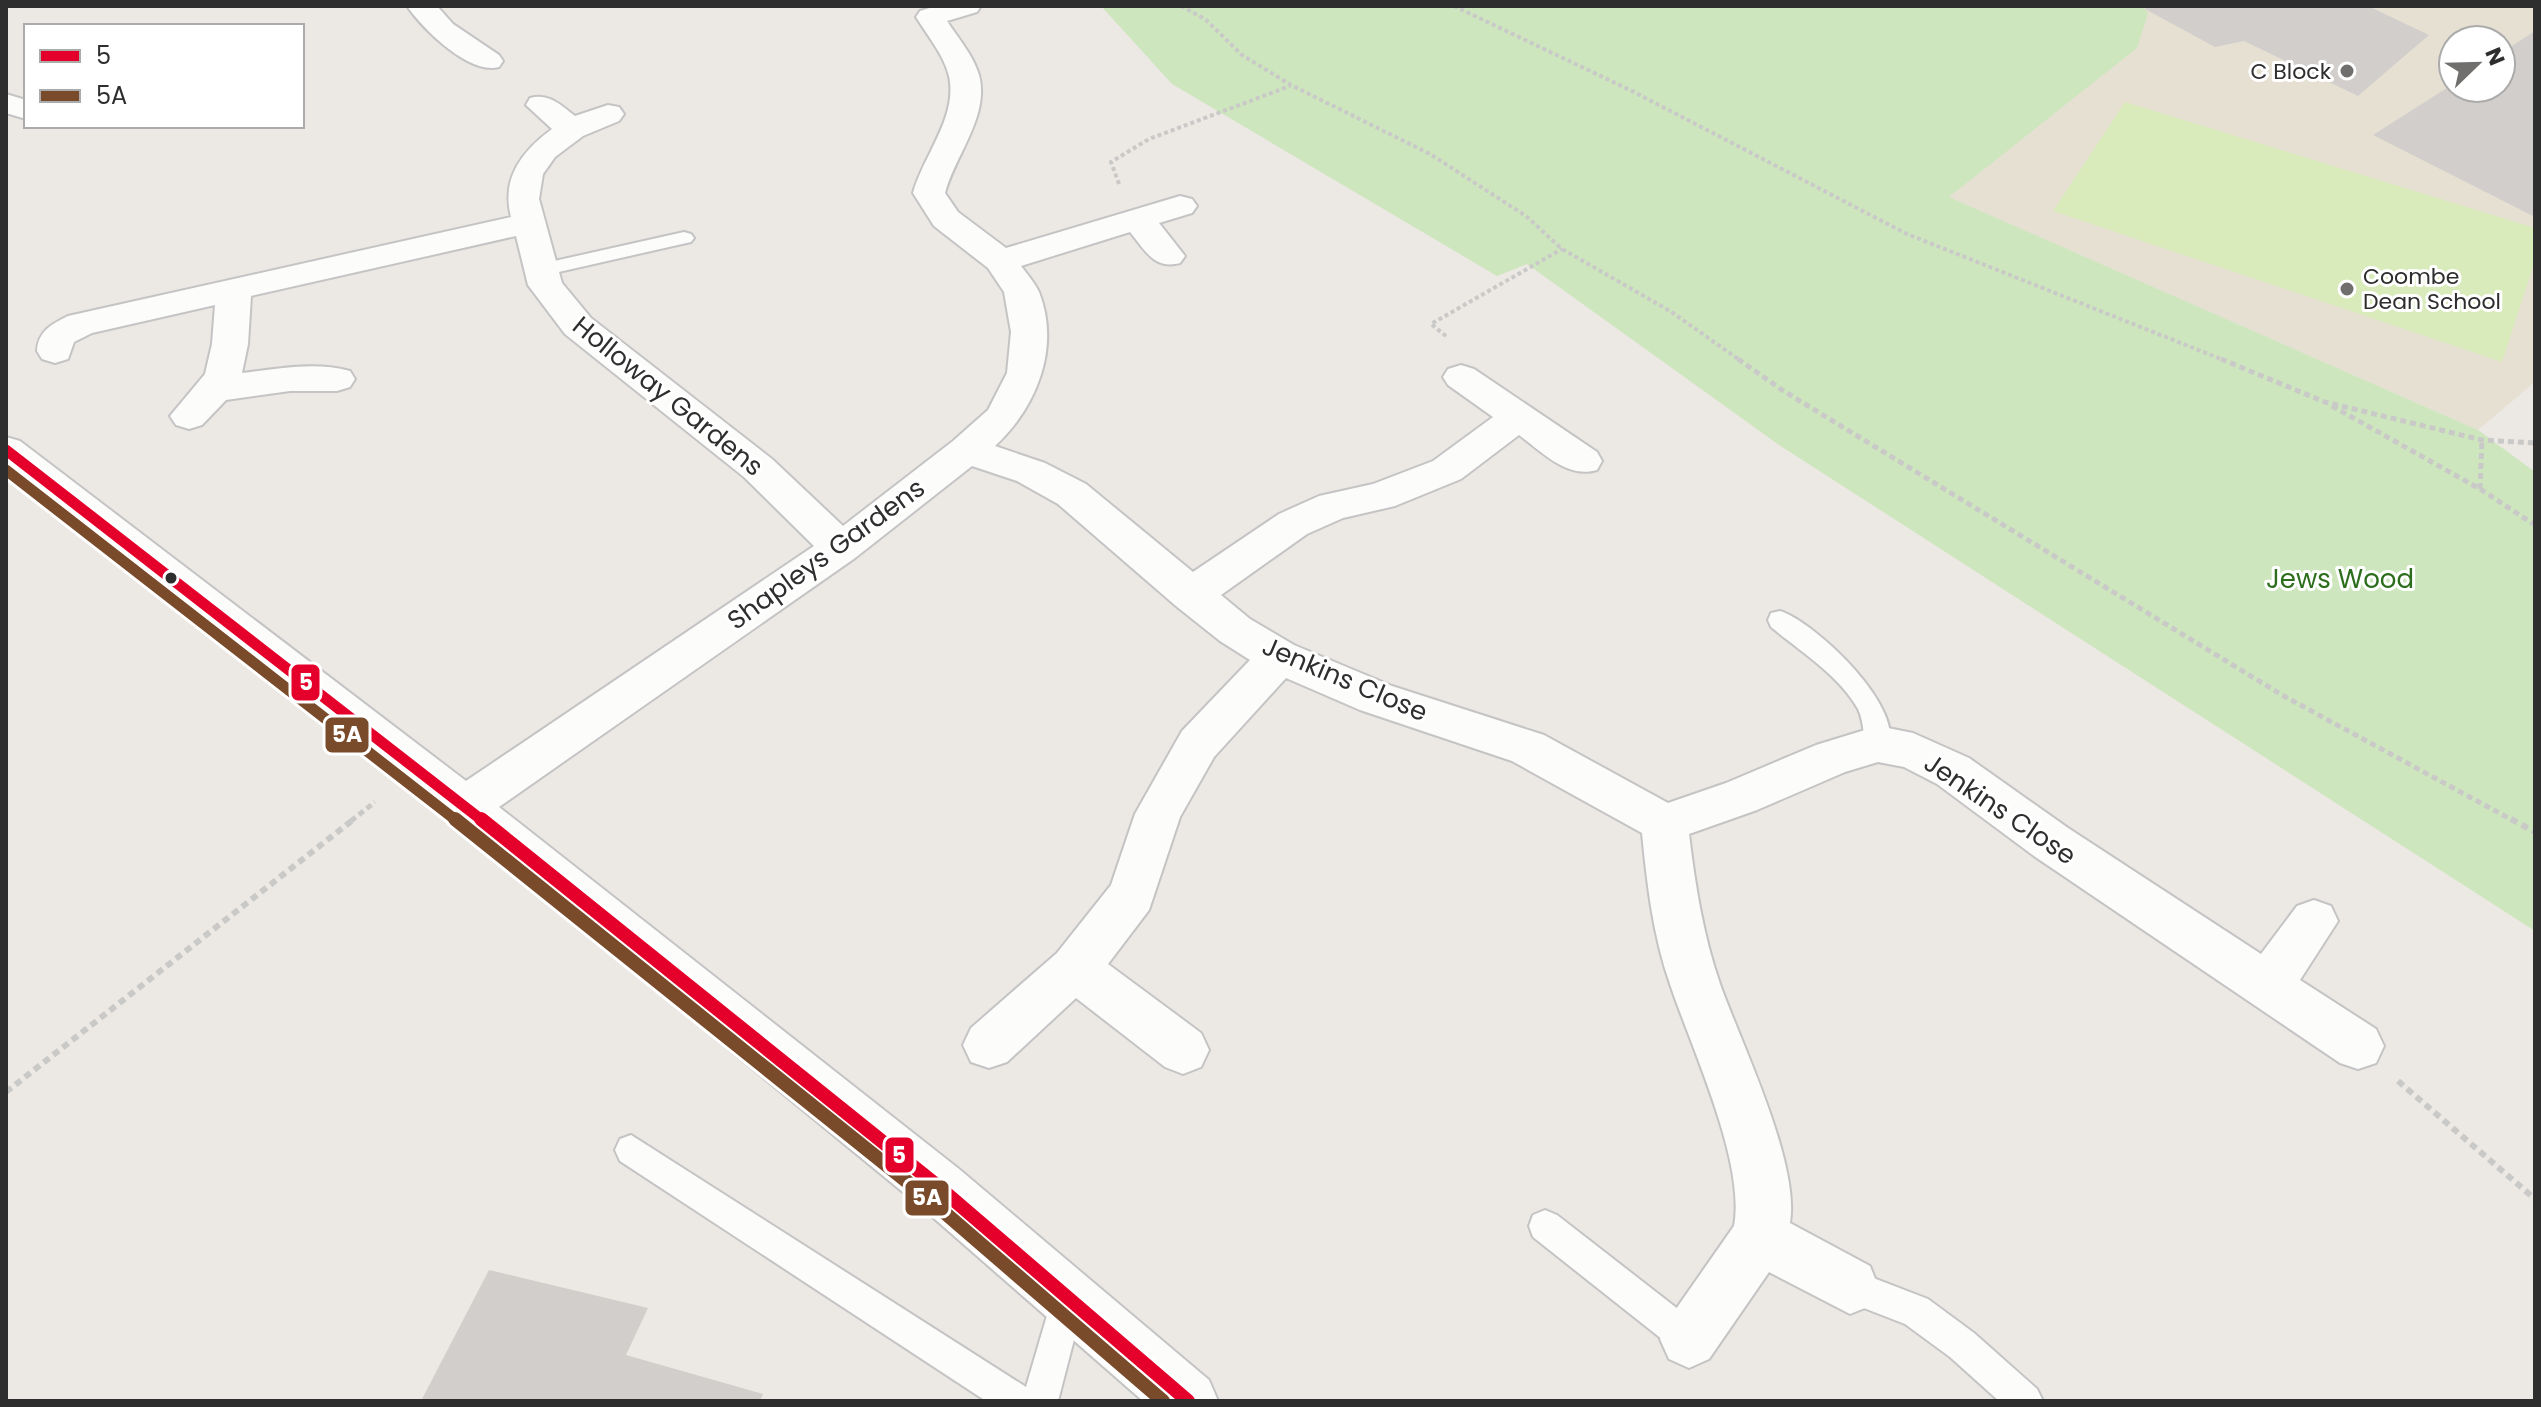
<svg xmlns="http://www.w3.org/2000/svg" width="2541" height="1407" font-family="Poppins,sans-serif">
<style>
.education{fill:#e6e0d3;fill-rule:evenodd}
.green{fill:#cee6be}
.pitch{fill:#d9eabb}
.building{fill:#d1cecb}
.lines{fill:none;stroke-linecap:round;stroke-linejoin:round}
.service-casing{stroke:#c5c4c5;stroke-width:4}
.minor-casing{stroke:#c5c4c5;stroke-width:4}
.path-far2{stroke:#c9c9c8;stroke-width:4;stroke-dasharray:4 3;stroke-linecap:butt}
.path-far1{stroke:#c9c9c8;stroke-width:5;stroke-dasharray:6 4;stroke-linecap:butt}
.path{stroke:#c9c9c8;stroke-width:6;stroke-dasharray:7 5;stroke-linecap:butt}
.service{fill:#fcfcfb;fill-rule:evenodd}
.minor{fill:#fcfcfb;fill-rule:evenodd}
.bus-1-far1-casing{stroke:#fff;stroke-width:17}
.bus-1-casing{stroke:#fff;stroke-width:20}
.bus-2-far1-casing{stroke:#fff;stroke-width:17}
.bus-2-casing{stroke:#fff;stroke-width:20}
.bus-1-far1{stroke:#e4002b;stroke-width:11}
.bus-1{stroke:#e4002b;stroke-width:14}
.bus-2-far1{stroke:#7a4b2a;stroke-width:11}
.bus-2{stroke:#7a4b2a;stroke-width:14}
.poi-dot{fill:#706f6e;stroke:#fff;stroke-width:3}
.bus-dot{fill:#2e2e2e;stroke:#fff;stroke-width:3}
.labels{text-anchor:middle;stroke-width:6;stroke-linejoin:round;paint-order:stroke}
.far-poi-label{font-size:22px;fill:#2e2e2e;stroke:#fff;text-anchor:end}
.street-label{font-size:26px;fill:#2e2e2e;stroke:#fff}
.park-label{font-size:26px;fill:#2c6e1b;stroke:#fff}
.line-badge{stroke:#fff;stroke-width:3}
.badge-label{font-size:22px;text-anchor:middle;font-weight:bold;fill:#fff}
</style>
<rect width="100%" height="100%" fill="#ece8e4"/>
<path class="education" d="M1588,6H2535V382L2478,430L1905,178ZM2453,40H2501V88H2453Z"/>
<path class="green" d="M1101,6H2136L2145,9L2148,14L2137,48L1949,197L2478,430L2535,472V931L1779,445L1527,264L1497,276L1172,84Z"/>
<path class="pitch" d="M2125,102L2535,228V261L2502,362L2053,211Z"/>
<path class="building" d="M2150,6H2368L2429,35L2358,96L2244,41L2215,47L2145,9Z
M2535,31V217L2373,135L2453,84V88H2501V53Z
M489,1270L648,1308L626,1355L763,1394L760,1401H421Z"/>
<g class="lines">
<g class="service-casing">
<path id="service" d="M684,232L691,234L694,238L691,242L541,276L531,270L541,264Z
M1780,611C1815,622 1909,710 1887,751L1878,755L1869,751C1862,738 1865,723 1858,709C1839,675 1800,651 1771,627L1768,620L1771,613Z
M631,1135L1026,1387L1056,1285L1068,1280L1080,1285L1085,1297L1058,1401H986L620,1161L615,1150L620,1139Z
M1545,1210L1557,1215L1701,1327L1706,1339L1701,1351L1689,1356L1677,1351L1533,1237L1529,1226L1533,1215Z
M1850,1269L1928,1299L1974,1333L2037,1389L2043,1401H1999L1950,1357L1905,1324L1838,1298L1833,1286L1838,1274Z"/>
</g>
<g class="minor-casing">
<path id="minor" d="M407,6H437L453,24L499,55L503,61L499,67C469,75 423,29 407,6Z
M936,6H981L977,12L947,21C958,38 973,55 979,75C990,116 955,155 945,193L958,212L1006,248L1180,196L1192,199L1197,206L1192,213L1159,223L1185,256L1180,263C1154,270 1145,250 1130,232L1021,266C1027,274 1035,283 1039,292C1061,348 1036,408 995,446L1045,463L1086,484L1193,572L1279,514L1319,496L1373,484L1433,461L1493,417L1448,385L1443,377L1448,369L1461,365L1474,369L1597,452L1602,461L1597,470C1567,479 1542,452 1519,435L1461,479L1395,506L1343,518L1307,534L1221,595L1250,619L1294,645L1392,686L1544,735L1668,803L1726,783L1816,745L1878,726L1913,733L1969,758L2068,828L2261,954L2297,906L2314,900L2331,906L2338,921L2300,980L2376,1029L2384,1046L2376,1063L2358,1069L2340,1063L2034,856L1937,784L1904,767L1878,762L1845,772L1757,810L1689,834C1695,884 1703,935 1720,984C1741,1043 1800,1163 1790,1223L1870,1266L1878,1286L1870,1306L1850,1314L1769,1272L1709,1359L1689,1368L1669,1359L1660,1339L1669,1319L1734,1226C1746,1163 1691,1047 1670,984C1653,936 1647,884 1642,833L1512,761L1360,710L1286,678L1214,757L1180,817L1149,910L1108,964L1201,1033L1209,1050L1201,1067L1183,1074L1165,1067L1076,998L1007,1062L989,1068L971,1062L963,1045L971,1028L1057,953L1111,885L1135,814L1182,731L1250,660L1220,641L1176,606L1058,504L1017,481L972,466L855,558L499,807L959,1169L1209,1380L1218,1401H1143L921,1207L449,819L6,470V437L20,441L466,781L814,546L744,477L565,334L528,285L516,236L251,296L248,344L242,373C277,369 315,361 350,371L355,379L350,387L337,391H290L226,400L202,425L189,429L176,425L170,416L205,374L212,344L215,305L92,333L74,342L68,359L55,363L42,359L37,351C38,331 52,324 68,316L511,217C501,178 522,151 552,129L526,105L530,98C550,93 560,105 575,116L608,105L619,107L624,114L619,121L583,136L555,157L543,174L539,199L562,283L591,318L772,459L843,526L953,441L988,410L1007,373L1011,332L1004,292L988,268L934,226L913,193C923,156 958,117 949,76C944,55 927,35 916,17L920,11Z
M6,94L26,100V119L6,113Z"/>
</g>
<path class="path-far2" d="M1181,6L1205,19L1242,55L1291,85L1430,154L1526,216L1562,249L1670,311L1741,361
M1454,6L1632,91L1907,234L2226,361
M1119,184L1111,162L1149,139L1290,86
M1446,336L1431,324L1562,249"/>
<path class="path-far1" d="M1738,359L1782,390L2282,695L2514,821
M2221,359L2325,402L2482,440L2535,443
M2332,406L2480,489L2535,525
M2480,489L2482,440
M351,821L375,802"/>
<path class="path" d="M2511,819L2535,832
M2398,1081L2535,1199
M6,1092L354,819"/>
<use href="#service" class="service"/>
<use href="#minor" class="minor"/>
<g class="bus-1-far1-casing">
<path id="bus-1-far1" d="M6,450L483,821"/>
</g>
<g class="bus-1-casing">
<path id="bus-1" d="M481,819L940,1188L1188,1401"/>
</g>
<g class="bus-2-far1-casing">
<path id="bus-2-far1" d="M6,470L457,821"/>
</g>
<g class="bus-2-casing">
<path id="bus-2" d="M455,819L930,1200L1163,1401"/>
</g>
<use href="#bus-1-far1" class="bus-1-far1"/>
<use href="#bus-1" class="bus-1"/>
<use href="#bus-2-far1" class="bus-2-far1"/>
<use href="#bus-2" class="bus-2"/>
</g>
<g class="poi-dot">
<circle cx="2347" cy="71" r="8"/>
<circle cx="2347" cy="289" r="8"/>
</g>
<circle class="bus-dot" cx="171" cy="578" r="7"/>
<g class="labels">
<g class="far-poi-label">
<text x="2331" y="79">C Block</text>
<text x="2363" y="284" text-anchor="start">Coombe<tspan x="2363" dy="25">Dean School</tspan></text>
</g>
<g class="street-label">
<text transform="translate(668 396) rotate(39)" y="9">Holloway Gardens</text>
<text transform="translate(826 554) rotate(-36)" y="9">Shapleys Gardens</text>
<text transform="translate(1345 679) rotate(23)" y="9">Jenkins Close</text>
<text transform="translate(2000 809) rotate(34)" y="9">Jenkins Close</text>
</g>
<g class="park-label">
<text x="2340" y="588">Jews Wood</text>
</g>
</g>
<g class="line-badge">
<rect x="290" y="663" width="31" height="39" rx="8" fill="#e4002b"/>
<rect x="324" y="716" width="46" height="38" rx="8" fill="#7a4b2a"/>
<rect x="884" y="1136" width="31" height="38" rx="8" fill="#e4002b"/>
<rect x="904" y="1179" width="46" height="38" rx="8" fill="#7a4b2a"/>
</g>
<g class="badge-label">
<text x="306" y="690">5</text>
<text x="347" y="742">5A</text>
<text x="899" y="1163">5</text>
<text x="927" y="1205">5A</text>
</g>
<rect width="2541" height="1407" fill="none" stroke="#2e2e2e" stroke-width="16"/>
<rect x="24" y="24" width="280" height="104" fill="#ffffff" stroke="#ababab" stroke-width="2"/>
<rect x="40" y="50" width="40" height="12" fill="#e4002b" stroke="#ababab" stroke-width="2"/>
<text x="96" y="64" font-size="24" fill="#2e2e2e">5</text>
<rect x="40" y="90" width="40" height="12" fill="#7a4b2a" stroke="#ababab" stroke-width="2"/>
<text x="96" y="104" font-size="24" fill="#2e2e2e">5A</text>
<g transform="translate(2477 64) rotate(67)"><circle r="38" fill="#ffffff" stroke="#ababab" stroke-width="2"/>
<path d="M0-6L14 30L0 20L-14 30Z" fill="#706f6e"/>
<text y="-12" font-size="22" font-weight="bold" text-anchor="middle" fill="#2e2e2e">N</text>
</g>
</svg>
